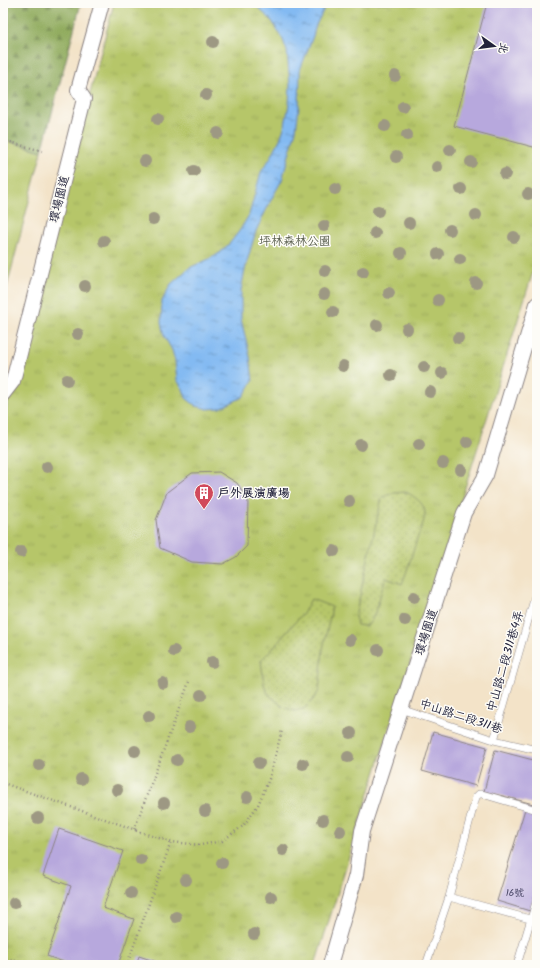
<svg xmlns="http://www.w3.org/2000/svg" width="540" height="968" font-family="Kalam,'LXGW WenKai TC',sans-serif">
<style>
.grass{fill:#b6c669;stroke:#6c7452}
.forest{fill:url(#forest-firs);stroke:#59664c}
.park{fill:url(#park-tufts);stroke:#6c7452}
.garden{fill:url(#garden-dots);stroke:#6c7452}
.water{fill:url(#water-ripples);stroke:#526e96}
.building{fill:#b7a8dd}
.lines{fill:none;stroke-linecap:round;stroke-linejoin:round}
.lane-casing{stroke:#8a8282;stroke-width:8}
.street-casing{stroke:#8a8282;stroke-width:16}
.path{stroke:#8a8282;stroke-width:2.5;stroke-dasharray:1 3;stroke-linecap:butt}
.lane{stroke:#fff;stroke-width:7}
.street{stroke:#fff;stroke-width:14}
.tree{fill:#9d9883}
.labels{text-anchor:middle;stroke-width:3;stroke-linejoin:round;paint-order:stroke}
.number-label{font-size:10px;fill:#474464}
.street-label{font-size:12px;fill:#22223b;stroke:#fdfcf7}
.park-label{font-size:12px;fill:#565b4b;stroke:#fdfcf7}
.poi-label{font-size:12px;font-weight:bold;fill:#22223b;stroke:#fdfcf7;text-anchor:start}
</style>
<defs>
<pattern id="forest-firs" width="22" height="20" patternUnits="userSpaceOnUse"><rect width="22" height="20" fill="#90ab5d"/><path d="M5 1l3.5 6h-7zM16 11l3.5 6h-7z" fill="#758b4e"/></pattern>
<pattern id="park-tufts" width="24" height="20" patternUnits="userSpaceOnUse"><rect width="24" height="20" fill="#b6c669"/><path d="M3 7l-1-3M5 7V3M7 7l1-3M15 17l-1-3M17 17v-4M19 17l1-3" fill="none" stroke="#9caa5c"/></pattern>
<pattern id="garden-dots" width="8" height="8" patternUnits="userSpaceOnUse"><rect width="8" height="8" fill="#b6c669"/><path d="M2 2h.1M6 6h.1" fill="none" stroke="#9caa5c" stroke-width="1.8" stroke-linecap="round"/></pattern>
<pattern id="water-ripples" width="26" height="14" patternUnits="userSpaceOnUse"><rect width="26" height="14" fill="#83baf2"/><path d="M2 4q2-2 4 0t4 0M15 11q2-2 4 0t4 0" fill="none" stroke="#6b97c5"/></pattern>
</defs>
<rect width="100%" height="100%" fill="#fdfcf7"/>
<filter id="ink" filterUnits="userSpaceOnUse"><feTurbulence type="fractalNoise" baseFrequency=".025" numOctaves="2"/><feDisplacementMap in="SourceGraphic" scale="8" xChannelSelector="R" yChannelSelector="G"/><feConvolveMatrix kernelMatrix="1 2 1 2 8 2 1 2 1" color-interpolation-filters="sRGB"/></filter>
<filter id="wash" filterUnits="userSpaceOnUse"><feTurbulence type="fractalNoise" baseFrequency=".012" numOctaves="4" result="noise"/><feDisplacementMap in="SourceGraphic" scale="16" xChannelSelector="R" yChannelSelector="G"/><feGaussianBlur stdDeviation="0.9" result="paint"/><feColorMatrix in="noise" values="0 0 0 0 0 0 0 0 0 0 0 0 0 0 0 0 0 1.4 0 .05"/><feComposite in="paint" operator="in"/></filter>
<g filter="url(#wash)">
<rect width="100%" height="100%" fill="#f3e3c8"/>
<path class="grass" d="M3,140L42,151L3,302Z"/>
<path class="forest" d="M3,3H81L42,151L3,139Z"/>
<path class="park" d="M114,3H537V259L315,965H3V421Z"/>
<path class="garden" d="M406,492C414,496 424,503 425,512C425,521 420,531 417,539C412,554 408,569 402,584L386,578C380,591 379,607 372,619C371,622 368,624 365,626L357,625L355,617L382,497L394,493Z
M311,599L332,607L323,649L319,691L312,701L304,709L295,711L283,707L268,694L264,684L261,660L275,646L289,629L304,612Z"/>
<path class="water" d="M253,3H327L316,25L313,36L300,70L299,107L296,130L287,162L282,180L272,198L256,231L248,258L244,274L241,291V319L250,357L253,381L243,397L220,408L208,409L196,406L186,398L183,389L177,380L175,361L172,350L164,336L161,323L162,301L171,284L189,268L209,259L218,254L230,243L240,230L249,215L261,172L271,157L280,139L285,125L289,104L290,85L287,51L283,40L272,21Z"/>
<g id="blocks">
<path class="building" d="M487,3H537V148L454,126Z
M219,472L237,483L248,500L247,546L236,557L223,564L192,562L160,548L156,520L167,492L192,473Z
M433,732L487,747L476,786L422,771Z
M495,750L537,761V805L484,791Z
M525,809L537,812V890L530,911L497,901Z
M59,829L123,851L103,908L134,919L118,965H72L47,956L71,886L43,876Z
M139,956L166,965H136Z"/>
</g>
</g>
<g filter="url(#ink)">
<use href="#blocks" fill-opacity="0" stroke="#8a8282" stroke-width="1"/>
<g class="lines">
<g class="lane-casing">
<path id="lane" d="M401,709L494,740L537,750
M494,740L537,589
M449,897L537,921
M426,965L449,897L476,797L479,794H482L537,810
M517,965L537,899"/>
</g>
<g class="street-casing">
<path id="street" d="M3,394L13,381L84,99L78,90L102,3
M330,965L356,875L362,831L464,513L486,475L537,304"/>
</g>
<path class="path" d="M3,140L42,151
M189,682L134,830L171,842L201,845L222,841L243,826L258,805L269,779L282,730
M3,783L136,830
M3,957L30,965
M127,965L171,842"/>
<use href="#lane" class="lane"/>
<use href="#street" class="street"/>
</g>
<g class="tree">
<circle cx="213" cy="42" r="6"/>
<circle cx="395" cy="76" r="6"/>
<circle cx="206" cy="95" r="6"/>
<circle cx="403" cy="107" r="6"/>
<circle cx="158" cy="119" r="6"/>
<circle cx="385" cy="126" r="6"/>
<circle cx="218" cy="133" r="6"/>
<circle cx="407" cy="135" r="6"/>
<circle cx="450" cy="150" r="6"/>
<circle cx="396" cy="157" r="6"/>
<circle cx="145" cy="161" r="6"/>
<circle cx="471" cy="162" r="6"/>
<circle cx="437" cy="167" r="6"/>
<circle cx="194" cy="171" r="6"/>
<circle cx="505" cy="174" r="6"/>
<circle cx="335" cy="189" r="6"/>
<circle cx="461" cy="189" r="6"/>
<circle cx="528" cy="194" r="6"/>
<circle cx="378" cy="211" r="6"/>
<circle cx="476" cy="215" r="6"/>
<circle cx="153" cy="219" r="6"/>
<circle cx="409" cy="223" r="6"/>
<circle cx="324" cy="226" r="6"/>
<circle cx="450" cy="230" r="6"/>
<circle cx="375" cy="233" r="6"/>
<circle cx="514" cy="237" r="6"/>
<circle cx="104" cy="241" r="6"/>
<circle cx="401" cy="253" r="6"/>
<circle cx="438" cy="254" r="6"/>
<circle cx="460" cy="259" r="6"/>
<circle cx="325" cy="271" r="6"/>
<circle cx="363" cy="272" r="6"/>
<circle cx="476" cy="283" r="6"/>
<circle cx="85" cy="286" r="6"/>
<circle cx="389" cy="293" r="6"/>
<circle cx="324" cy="294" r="6"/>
<circle cx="438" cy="300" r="6"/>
<circle cx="333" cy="312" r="6"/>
<circle cx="377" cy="325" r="6"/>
<circle cx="407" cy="329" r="6"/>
<circle cx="78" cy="334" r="6"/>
<circle cx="458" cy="338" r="6"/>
<circle cx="343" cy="366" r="6"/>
<circle cx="424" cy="367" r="6"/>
<circle cx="442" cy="373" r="6"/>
<circle cx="391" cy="375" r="6"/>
<circle cx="67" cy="380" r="6"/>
<circle cx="430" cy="392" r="6"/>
<circle cx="467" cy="442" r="6"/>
<circle cx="419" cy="444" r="6"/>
<circle cx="361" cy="445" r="6"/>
<circle cx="443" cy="463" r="6"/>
<circle cx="47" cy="467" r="6"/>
<circle cx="461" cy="470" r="6"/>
<circle cx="349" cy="501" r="6"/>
<circle cx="334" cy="551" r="6"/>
<circle cx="21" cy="552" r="6"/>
<circle cx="414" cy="597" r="6"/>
<circle cx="405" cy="620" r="6"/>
<circle cx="350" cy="640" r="6"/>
<circle cx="378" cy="650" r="6"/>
<circle cx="174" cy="651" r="6"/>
<circle cx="212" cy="662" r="6"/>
<circle cx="163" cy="683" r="6"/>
<circle cx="201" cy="695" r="6"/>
<circle cx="149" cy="716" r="6"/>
<circle cx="189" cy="727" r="6"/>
<circle cx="351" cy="733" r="6"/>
<circle cx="135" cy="751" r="6"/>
<circle cx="348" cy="757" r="6"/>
<circle cx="177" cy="760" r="6"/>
<circle cx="259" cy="763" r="6"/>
<circle cx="303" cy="764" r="6"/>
<circle cx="39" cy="765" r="6"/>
<circle cx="81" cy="779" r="6"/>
<circle cx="117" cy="790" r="6"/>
<circle cx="247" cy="797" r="6"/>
<circle cx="164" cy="803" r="6"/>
<circle cx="205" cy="811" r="6"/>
<circle cx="38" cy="818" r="6"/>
<circle cx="323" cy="820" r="6"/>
<circle cx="340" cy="831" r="6"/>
<circle cx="283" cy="850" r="6"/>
<circle cx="141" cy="860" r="6"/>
<circle cx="222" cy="863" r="6"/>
<circle cx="186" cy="880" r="6"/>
<circle cx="131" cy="893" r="6"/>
<circle cx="271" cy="897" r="6"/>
<circle cx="14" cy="903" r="6"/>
<circle cx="176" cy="917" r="6"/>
<circle cx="254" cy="934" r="6"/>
</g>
</g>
<defs>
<g id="building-pin" transform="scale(1)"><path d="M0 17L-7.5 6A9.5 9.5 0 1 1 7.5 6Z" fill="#d1495b" stroke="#fdfcf7"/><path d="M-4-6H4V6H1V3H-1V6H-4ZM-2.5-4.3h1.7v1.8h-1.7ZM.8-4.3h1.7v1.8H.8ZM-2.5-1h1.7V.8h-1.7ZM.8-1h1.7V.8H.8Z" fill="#fff"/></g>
</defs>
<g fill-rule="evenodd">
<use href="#building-pin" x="204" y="493"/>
</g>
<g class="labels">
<g class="number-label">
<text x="515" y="896">16號</text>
</g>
<g class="street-label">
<text transform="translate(59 199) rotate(-76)" y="4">環場園道</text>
<text transform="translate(426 632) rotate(-72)" y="4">環場園道</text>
<text transform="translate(505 661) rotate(-74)" y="4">中山路二段311巷4弄</text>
<text transform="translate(461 716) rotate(18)" y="4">中山路二段311巷</text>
</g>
<g class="park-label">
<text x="295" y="245">坪林森林公園</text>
</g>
<g class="poi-label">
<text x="218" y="497">戶外展演廣場</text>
</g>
</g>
<rect width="540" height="968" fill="none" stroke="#fdfcf7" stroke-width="16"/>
<g transform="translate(494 46) rotate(104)" stroke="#fdfcf7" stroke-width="3" paint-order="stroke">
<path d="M0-3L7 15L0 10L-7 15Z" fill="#22223b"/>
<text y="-6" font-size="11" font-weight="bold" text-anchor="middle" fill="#22223b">北</text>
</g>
</svg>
